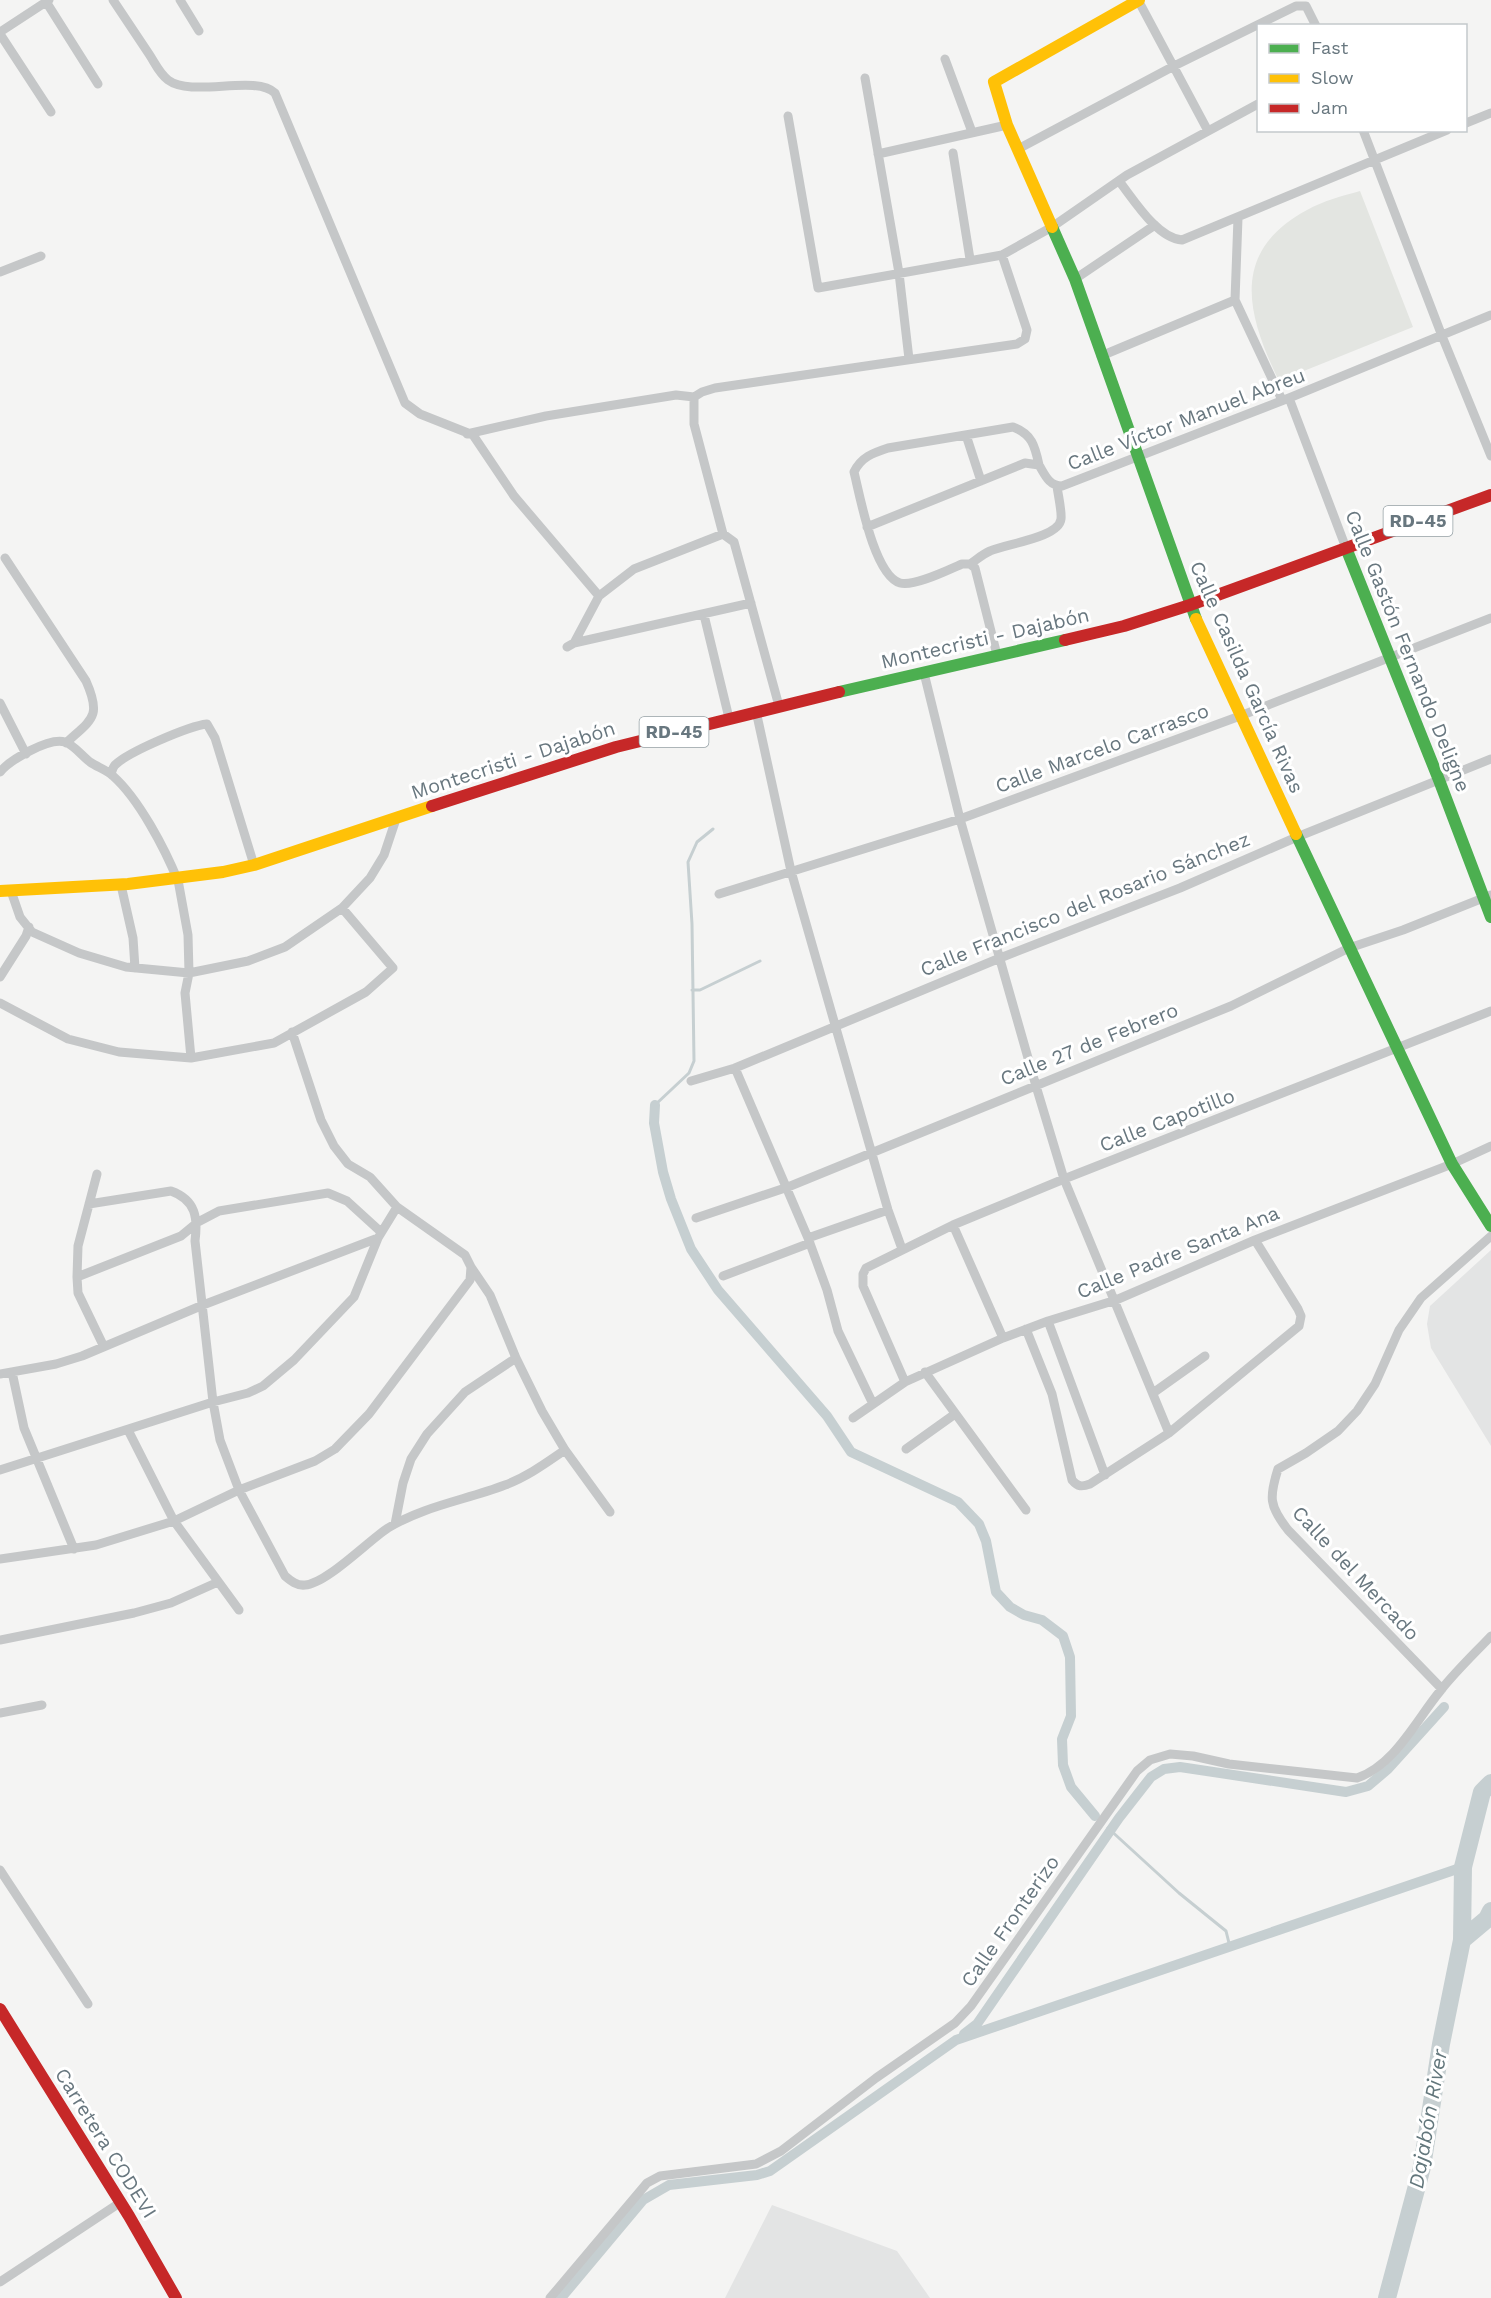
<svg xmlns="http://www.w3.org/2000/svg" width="1491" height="2298" font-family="'Work Sans',sans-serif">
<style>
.built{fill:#e3e4e4}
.green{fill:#e3e5e1}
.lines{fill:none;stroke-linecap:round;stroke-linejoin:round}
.stream{stroke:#c6cfd1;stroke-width:3}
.canal{stroke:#c6cfd1;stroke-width:10}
.river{stroke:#c6cfd1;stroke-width:18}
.street{stroke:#c5c7c8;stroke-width:9}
.fast{stroke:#4caf50;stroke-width:12}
.slow{stroke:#ffc107;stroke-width:12}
.jam{stroke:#c62828;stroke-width:12}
.labels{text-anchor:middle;stroke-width:6;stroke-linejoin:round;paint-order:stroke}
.shield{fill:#fff;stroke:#95a0a5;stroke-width:1.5}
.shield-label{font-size:18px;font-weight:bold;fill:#68777f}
.street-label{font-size:20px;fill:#68777f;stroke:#fff}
.water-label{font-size:21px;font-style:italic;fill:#63777c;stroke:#fff}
</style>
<rect width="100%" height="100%" fill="#f4f4f3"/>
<path class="built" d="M1491,1250V1446L1431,1348L1427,1324L1430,1306Z
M772,2205L897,2251L930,2298H725Z"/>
<path class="green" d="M1360,191L1413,327L1279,381C1247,315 1229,252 1307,210C1323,201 1342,196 1360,191Z"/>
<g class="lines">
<path class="stream" d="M692,990H700L760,961
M655,1105L689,1073L694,1061L692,924L688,862L697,842L713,829
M1108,1828L1179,1893L1226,1931L1230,1947"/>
<path class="canal" d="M655,1105L654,1123L663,1172L671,1199L691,1249L718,1290L827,1416L851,1452L958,1502L979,1524L986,1541L996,1592L1010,1607L1024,1615L1042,1620L1063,1636L1070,1657L1071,1716L1062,1739L1063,1765L1071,1787L1095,1816
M964,2034L977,2024L1119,1818L1151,1777L1164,1769L1180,1767L1346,1792L1368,1786L1388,1769L1444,1707
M561,2298L643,2200L669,2185L757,2175L770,2171L956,2040L1463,1867"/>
<path class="river" d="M1462,1940L1487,1919L1491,1911
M1387,2298L1422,2167L1441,2044L1462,1940L1463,1867L1482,1792L1491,1783"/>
<path class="street" d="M45,0L98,84
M113,0C125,18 137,36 149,54C155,63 159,73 168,80C192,98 255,74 275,93L405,403L420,414L473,435L514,496L599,596
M180,0L199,31
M1138,0L1208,131
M0,32L49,0
M0,34L51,112
M945,59L972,132
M865,78L899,273L909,359
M788,116L818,288L1002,255L1052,227L1127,175L1258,104
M1466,123L1491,113
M1363,130L1442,336L1491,456
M1018,149L1174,66L1296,6H1306L1316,26
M953,153L970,259
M878,154L1007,125
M1119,181C1134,200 1157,238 1182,240L1447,130
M1238,218L1235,300L1282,400
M0,272L41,256
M1075,279L1155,225
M1101,356L1235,300
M694,397V424L723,534L734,542L779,706
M1289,398L1346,548
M467,434L546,416L676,395L694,397L702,392L715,388L1017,344L1025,339L1027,330L1002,255
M966,435L981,481
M867,527L1025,463L1039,465C1045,475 1049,486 1062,486L1289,398L1491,315
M5,558L86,681C102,717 92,719 66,743
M970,564C976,560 983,554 990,551C1004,544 1059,538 1061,519C1062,511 1058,495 1057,486
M704,615L729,718
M574,643L599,596L634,569L723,534
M567,647L574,643L751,603
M997,655L975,568L970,564H962C948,570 914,587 900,583C874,575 860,496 854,472C861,457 873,453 888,448L1013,427C1032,434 1035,446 1039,465
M924,673L960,819L1036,1086L1064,1179L1169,1433
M0,703L26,754
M756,711L791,871L888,1210L902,1249
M0,772C10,760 49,737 65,742C74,745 82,756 90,762C97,767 107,770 113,776C139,799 165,849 178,881
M111,774C112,771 113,767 115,765C128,752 189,726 207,724L215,738L254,865
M178,880L188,935L189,973L185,993L191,1058
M121,885L133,938L135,968
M11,891L20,917L32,932L79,953L126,967L189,973L248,961L285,947L342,908L370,878L384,855L396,819
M719,894L960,819L1240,716L1491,618
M0,977L26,936L29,927
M0,1003L68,1039L119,1052L191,1058L274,1043L366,992L393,968L342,908
M735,1068L808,1238L827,1290L838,1331L873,1404
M691,1081L735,1068L1000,958L1180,888L1297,837L1491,759
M97,1174L78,1246L77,1277L78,1293L104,1347
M89,1204L171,1191C196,1200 198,1218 195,1241L213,1402L220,1440L239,1490L285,1576C291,1581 297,1586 305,1585C326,1584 368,1541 388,1528C424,1506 466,1500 505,1485C527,1477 546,1463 565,1450
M696,1218L788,1187L1231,1006L1349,948L1403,930L1491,895
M953,1225L1003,1338
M808,1238L888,1210
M471,1267L490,1295L516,1358L542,1411L565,1450L610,1512
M723,1276L810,1243
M77,1277L181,1236L198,1222L219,1211L328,1193L347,1201L381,1232
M1048,1321L1105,1475
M1026,1329L1052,1394L1072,1480C1078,1487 1082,1487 1090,1484L1169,1433L1299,1326L1301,1316L1298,1309L1255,1240
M12,1372L24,1428L74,1549
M925,1372L1026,1510
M0,1374L56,1364L82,1356L203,1305L378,1238L397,1207
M905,1382L863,1286V1274L866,1268L953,1225L1064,1179L1491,1011
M1153,1393L1205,1356
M853,1418L905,1382L1003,1338L1048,1321L1116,1300L1255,1240L1452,1164L1491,1146
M128,1430L174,1521L239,1610
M906,1449L955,1414
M0,1470L213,1402L248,1393L263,1386L294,1360L354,1297L378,1238
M395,1524L403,1483L411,1459L427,1434L465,1392L516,1358
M0,1559L96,1545L174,1521L239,1490L315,1461L335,1449L369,1414L470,1280L471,1267L465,1255L397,1207L370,1177L348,1164L334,1146L321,1120L292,1032
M0,1640L134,1613L171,1603L218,1582
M1442,1689L1288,1530C1269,1506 1269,1497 1278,1469L1306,1453L1338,1431L1357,1411L1375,1384L1399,1330L1421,1298L1491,1236
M0,1713L42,1705
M0,1870L88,2004
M0,2282L121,2202
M550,2298L647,2183L660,2176L756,2164L781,2151L876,2078L955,2023L971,2006L1137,1771L1150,1760L1170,1754L1193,1756L1229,1764L1357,1778C1395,1765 1416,1720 1441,1690C1456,1671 1474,1654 1491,1636"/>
<path class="fast" d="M1052,227L1075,279L1196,619
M1346,548L1439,780L1491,917
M839,692L1065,640
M1296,834L1452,1164L1491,1226"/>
<path class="slow" d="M1052,227L1007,125L994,82L1139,0
M1196,619L1296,834
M0,891L128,884L223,872L254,865L432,806"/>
<path class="jam" d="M1065,640L1124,626L1190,605L1491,495
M432,806L616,747L839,692
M0,2009L129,2216L176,2298"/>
</g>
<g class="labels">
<g class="shield">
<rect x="1383.5" y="506" width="69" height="30" rx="4.5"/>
<rect x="639.5" y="717" width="69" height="30" rx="4.5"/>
</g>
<g class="shield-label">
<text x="1418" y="527">RD-45</text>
<text x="674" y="738">RD-45</text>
</g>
<g class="street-label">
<text transform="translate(1186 419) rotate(-21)" y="7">Calle Víctor Manuel Abreu</text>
<text transform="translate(985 638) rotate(-13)" y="7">Montecristi - Dajabón</text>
<text transform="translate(1408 651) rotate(68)" y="7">Calle Gastón Fernando Deligne</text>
<text transform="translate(1247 677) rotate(66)" y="7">Calle Casilda García Rivas</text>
<text transform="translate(1102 748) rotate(-20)" y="7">Calle Marcelo Carrasco</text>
<text transform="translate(513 760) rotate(-18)" y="7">Montecristi - Dajabón</text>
<text transform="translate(1085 904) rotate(-22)" y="7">Calle Francisco del Rosario Sánchez</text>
<text transform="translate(1089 1044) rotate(-22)" y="7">Calle 27 de Febrero</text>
<text transform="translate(1167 1120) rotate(-21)" y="7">Calle Capotillo</text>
<text transform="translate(1178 1252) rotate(-22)" y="7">Calle Padre Santa Ana</text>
<text transform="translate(1356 1573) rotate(47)" y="7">Calle del Mercado</text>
<text transform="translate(1010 1921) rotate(-55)" y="7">Calle Fronterizo</text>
<text transform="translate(106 2143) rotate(58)" y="7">Carretera CODEVI</text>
</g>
<g class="water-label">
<text transform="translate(1428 2119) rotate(-80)" y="7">Dajabón River</text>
</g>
</g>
<rect x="1257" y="24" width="210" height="108" fill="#ffffff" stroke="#c3c9cc" stroke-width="1.5"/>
<rect x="1269" y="44" width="30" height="9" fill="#4caf50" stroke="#c3c9cc" stroke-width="1.5"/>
<text x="1311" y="54" font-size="18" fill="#68777f">Fast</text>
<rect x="1269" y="74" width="30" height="9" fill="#ffc107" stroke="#c3c9cc" stroke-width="1.5"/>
<text x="1311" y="84" font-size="18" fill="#68777f">Slow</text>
<rect x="1269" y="104" width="30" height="9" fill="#c62828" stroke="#c3c9cc" stroke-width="1.5"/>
<text x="1311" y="114" font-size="18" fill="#68777f">Jam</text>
</svg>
